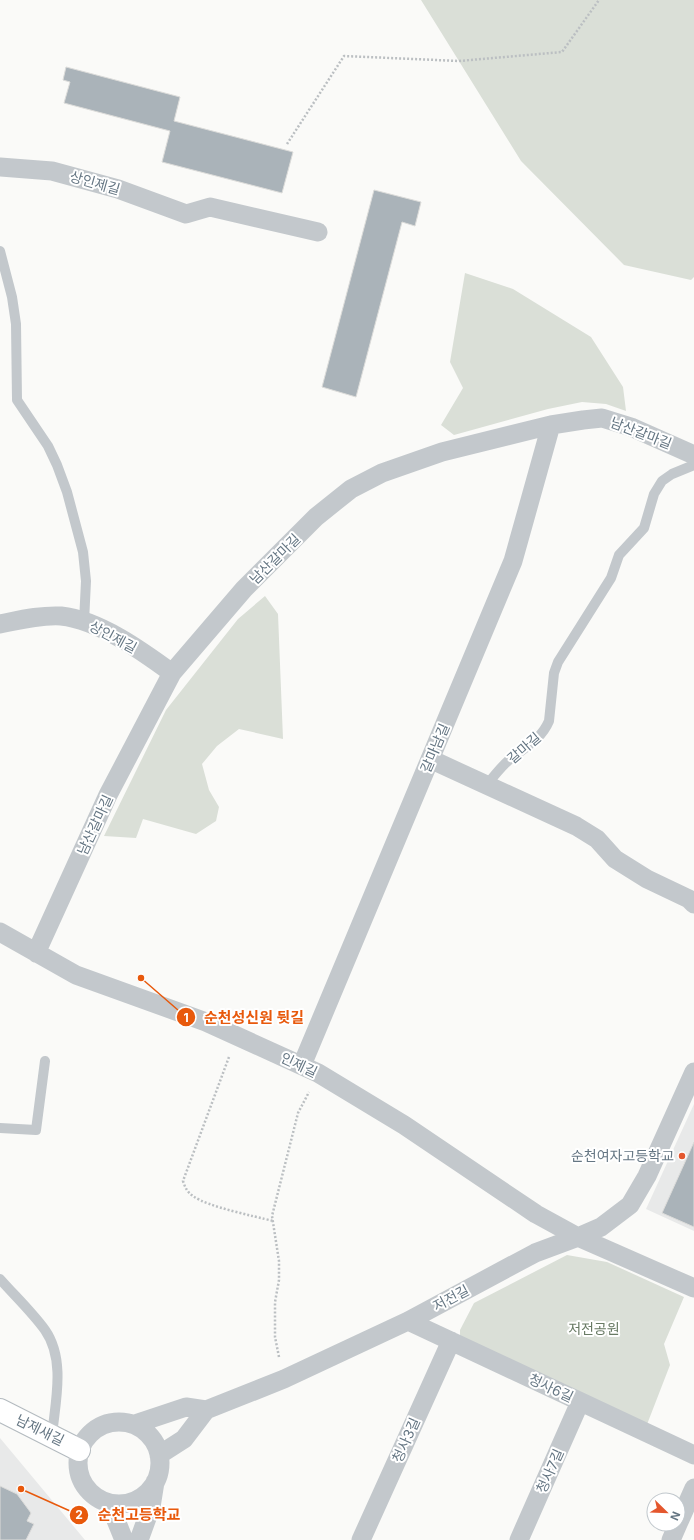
<svg xmlns="http://www.w3.org/2000/svg" width="694" height="1540" font-family="Inter,'Noto Sans KR',sans-serif">
<style>
.built{fill:#e8e9e9}
.green{fill:#dadfd7}
.building{fill:#aab3b9;stroke:#dcdcda}
.lines{fill:none;stroke-linecap:round;stroke-linejoin:round}
.secondary-casing{stroke:#b3babf;stroke-width:24}
.path{stroke:#bbbfc2;stroke-width:2.5;stroke-dasharray:2 2;stroke-linecap:butt}
.lane{stroke:#c3c8cc;stroke-width:10}
.street{stroke:#c3c8cc;stroke-width:19}
.secondary{stroke:#fff;stroke-width:22}
.poi-dot{fill:#e4572e;stroke:#fff;stroke-width:1.5}
.labels{text-anchor:middle;stroke-width:4;stroke-linejoin:round;paint-order:stroke}
.street-label{font-size:14px;fill:#657683;stroke:#fff}
.poi-label{font-size:14px;fill:#657683;stroke:#fff;text-anchor:end}
.park-label{font-size:14px;fill:#687a64;stroke:#fff}
.leader{fill:none;stroke:#e8590c;stroke-width:1.5}
.callout-dot{fill:#e8590c;stroke:#fff;stroke-width:1.5}
.mark-label{font-size:12px;text-anchor:middle;font-weight:bold;fill:#fff}
.callout-label{font-size:15px;text-anchor:middle;font-weight:bold;fill:#e8590c;stroke:#fff;stroke-width:4;stroke-linejoin:round;paint-order:stroke}
</style>
<rect width="100%" height="100%" fill="#fafaf8"/>
<path class="built" d="M694,1104V1231L646,1209Z
M0,1438L85,1540H0Z"/>
<path class="green" d="M421,0H694V277L691,280L624,265L521,161Z
M465,273L513,289L591,337L623,387L626,411L606,404L582,402L548,409L454,435L441,425L463,388L450,362Z
M265,596L278,614L283,739L239,729L217,746L202,764L209,790L219,807L216,821L196,834L143,819L136,838L104,836L166,710L238,619Z
M567,1255L607,1262L684,1297L664,1344L670,1365L646,1427L460,1339V1330L474,1303Z"/>
<path class="building" d="M66,67L180,97L174,121L293,152L282,193L162,162L170,131L64,103L70,82L63,80Z
M374,190L421,202L415,226L402,222L356,397L322,387Z
M694,1142V1227L662,1213Z
M0,1486L17,1494L31,1513L27,1521L34,1524L26,1540H0Z"/>
<g class="lines">
<g class="secondary-casing">
<path id="secondary" d="M0,1410L79,1450"/>
</g>
<path class="path" d="M287,144L344,56L459,61L562,52L599,0
M229,1057L183,1181C185,1187 187,1192 193,1196C208,1207 254,1216 273,1221
M279,1357L275,1337V1302L279,1280V1261L272,1216L298,1113L309,1092"/>
<path class="lane" d="M0,251L12,297L16,324L17,400L48,446L57,465L67,492L83,552L86,581L84,622
M486,786C493,777 501,767 509,760C524,748 541,740 549,721L554,673L558,662L611,578L619,555L644,528L654,494L662,481L672,474L694,465
M0,1128L36,1130L45,1061
M0,1279C15,1296 32,1312 45,1330C66,1360 55,1403 52,1436"/>
<path class="street" d="M0,167L52,171L118,189L186,214L210,207L318,232
M0,624C20,620 40,615 61,616C99,620 142,651 172,673
M430,759L576,826L597,839L615,859L647,879L689,899L694,904
M0,932L76,975L206,1022L318,1073L404,1125L536,1214L578,1237L601,1227L630,1205L647,1176L694,1072
M36,953L108,795L172,673L244,589L316,517L351,489L382,473L442,452L551,425L583,420L602,418L631,427L694,455
M302,1065L513,561L551,425
M408,1321L694,1455
M78 1463a41 41 0 1 1 82 0a41 41 0 1 1-82 0Z
M135,1424L186,1407L206,1410L284,1379L408,1321L535,1253L578,1237L694,1288
M159,1455L184,1439L206,1410
M109,1503L124,1540
M678,1524L694,1488
M139,1540L151,1507L155,1482
M361,1540L451,1341
M519,1540L580,1402
M671,1540L678,1524"/>
<use href="#secondary" class="secondary"/>
</g>
<circle class="poi-dot" cx="682" cy="1156" r="4"/>
<g class="labels">
<g class="street-label">
<text transform="translate(95 183) rotate(16)" y="5">상인제길</text>
<text transform="translate(641 433) rotate(21)" y="5">남산갈마길</text>
<text transform="translate(275 559) rotate(-45)" y="5">남산갈마길</text>
<text transform="translate(113 637) rotate(28)" y="5">상인제길</text>
<text transform="translate(435 748) rotate(-67)" y="5">갈마남길</text>
<text transform="translate(524 748) rotate(-41)" y="5">갈마길</text>
<text transform="translate(95 825) rotate(-65)" y="5">남산갈마길</text>
<text transform="translate(299 1065) rotate(25)" y="5">인제길</text>
<text transform="translate(451 1298) rotate(-28)" y="5">저전길</text>
<text transform="translate(551 1388) rotate(25)" y="5">청사6길</text>
<text transform="translate(40 1430) rotate(26)" y="5">남제새길</text>
<text transform="translate(406 1440) rotate(-66)" y="5">청사3길</text>
<text transform="translate(550 1471) rotate(-66)" y="5">청사7길</text>
</g>
<g class="poi-label">
<text x="674" y="1161">순천여자고등학교</text>
</g>
<g class="park-label">
<text x="594" y="1334">저전공원</text>
</g>
</g>
<path class="leader" d="M141 978L186 1017M21 1489L79 1515"/>
<g class="callout-dot">
<circle cx="141" cy="978" r="4"/>
<circle cx="21" cy="1489" r="4"/>
<circle cx="186" cy="1017" r="10"/>
<circle cx="79" cy="1515" r="10"/>
</g>
<g class="mark-label">
<text x="186" y="1022">1</text>
<text x="79" y="1519">2</text>
</g>
<g class="callout-label">
<text x="254" y="1023">순천성신원 뒷길</text>
<text x="139" y="1520">순천고등학교</text>
</g>
<g transform="translate(666 1512) rotate(113)"><circle r="19" fill="#ffffff" stroke="#c1c8cd"/>
<path d="M0-3L7 15L0 10L-7 15Z" fill="#e4572e"/>
<text y="-6" font-size="11" font-weight="bold" text-anchor="middle" fill="#657683">N</text>
</g>
</svg>
